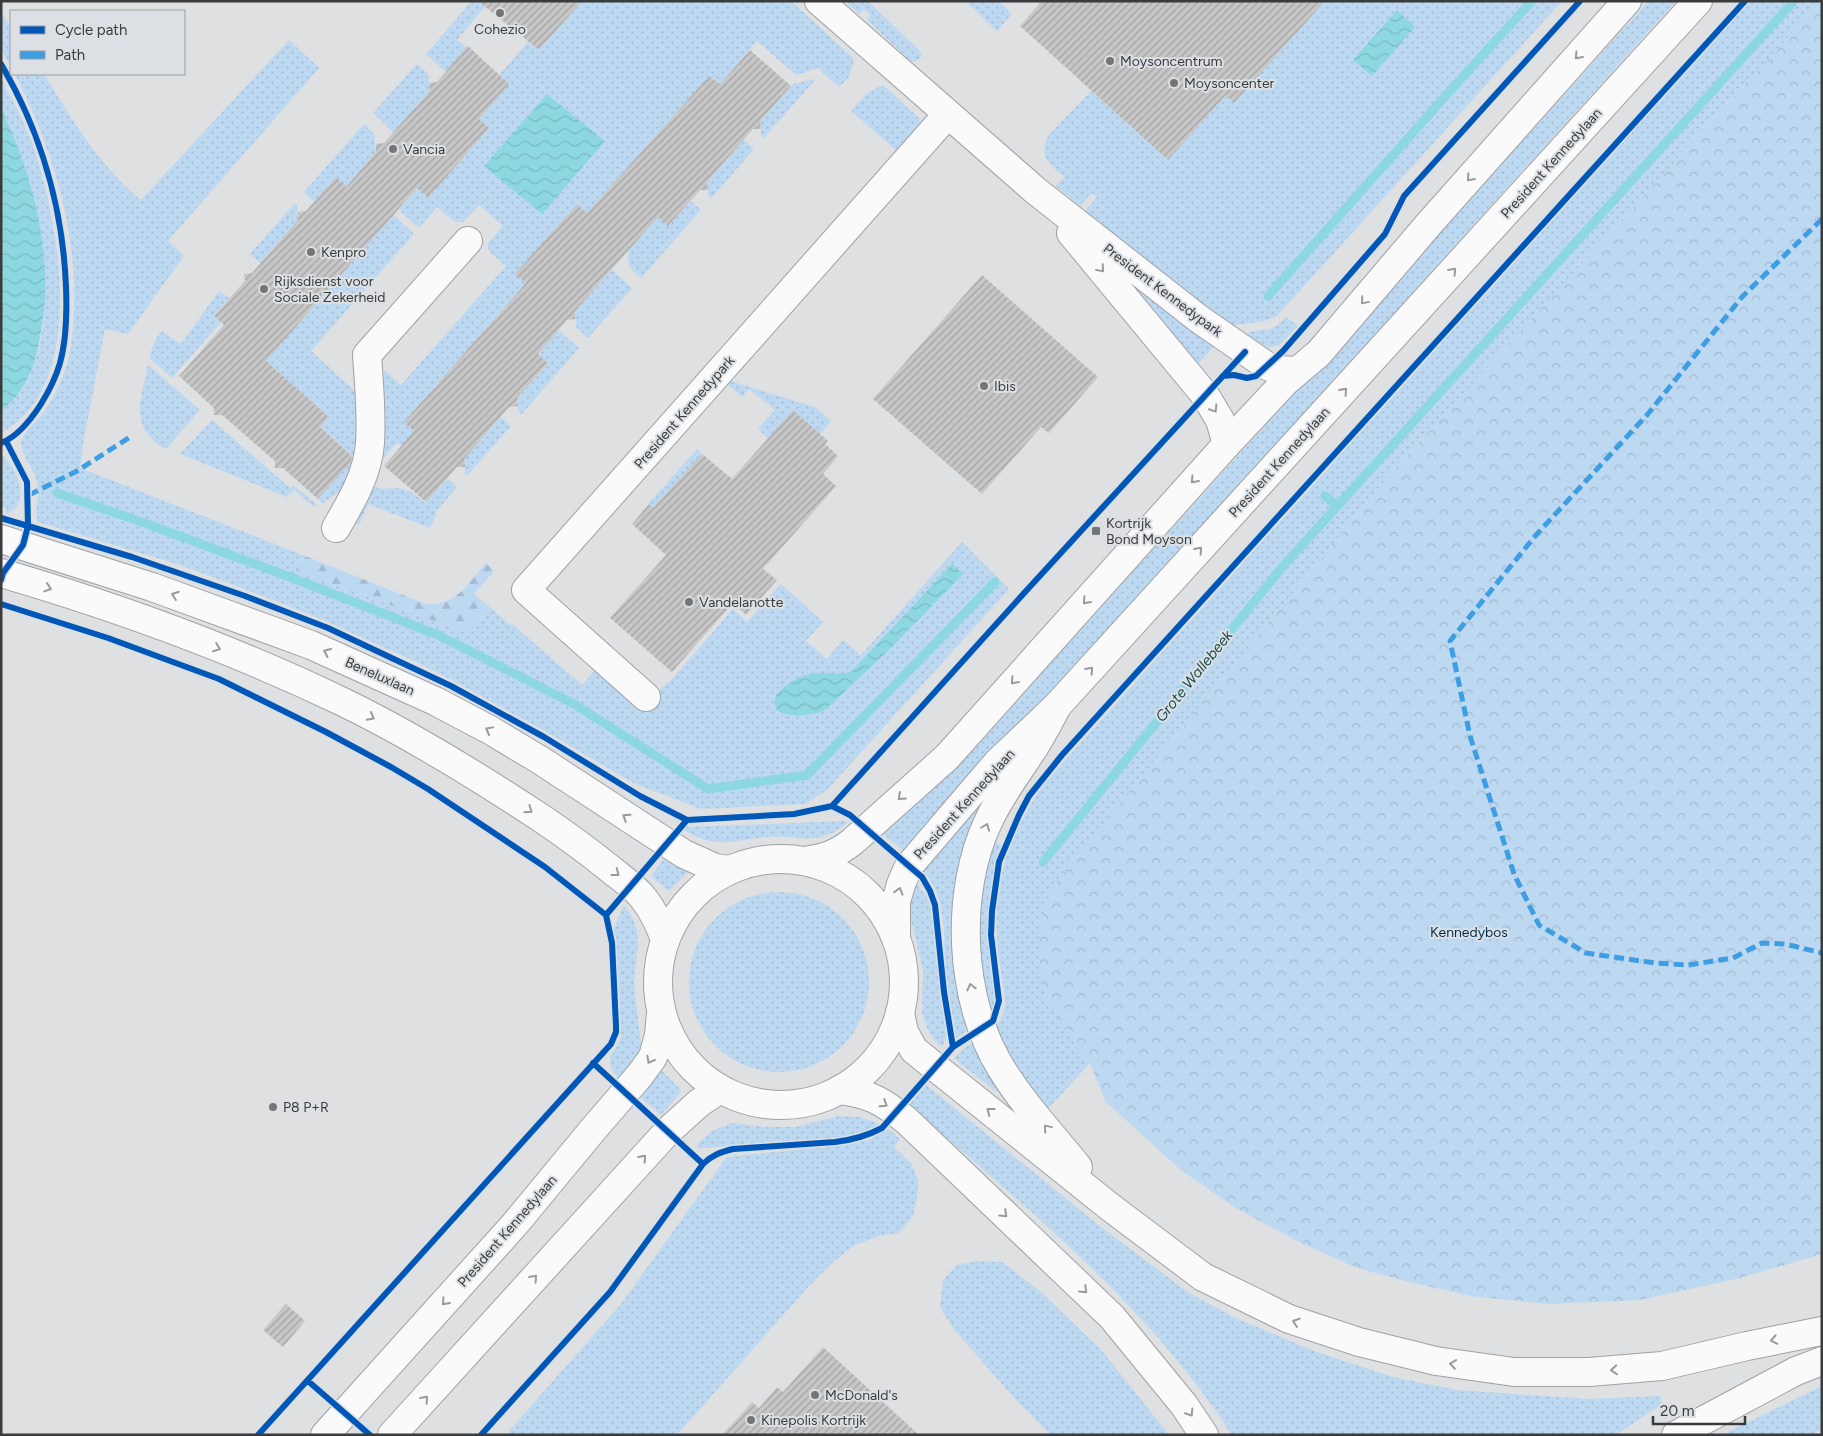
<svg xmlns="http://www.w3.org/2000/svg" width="1823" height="1436" font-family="Figtree,sans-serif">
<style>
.grass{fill:url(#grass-dots)}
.forest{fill:url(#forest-firs)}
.park{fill:url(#park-crowns)}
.water{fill:url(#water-waves)}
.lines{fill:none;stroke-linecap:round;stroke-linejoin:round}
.stream{stroke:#8dd8e0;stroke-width:9}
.building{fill:url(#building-hatch)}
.minor-casing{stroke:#9fa1a3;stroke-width:30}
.major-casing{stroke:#9fa1a3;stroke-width:30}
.highway-casing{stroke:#9fa1a3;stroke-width:30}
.minor{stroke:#fafafb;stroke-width:28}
.major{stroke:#fafafb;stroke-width:28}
.highway{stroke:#fafafb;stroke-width:28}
.quiet{stroke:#3e9ee3;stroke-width:5;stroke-dasharray:10 5;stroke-linecap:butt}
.cycleway-casing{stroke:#dce0e4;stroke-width:9}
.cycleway{stroke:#0057b8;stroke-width:6}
.oneway{stroke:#9a9a9c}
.poi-dot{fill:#737577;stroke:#dce0e4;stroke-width:2}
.labels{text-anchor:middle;stroke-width:4;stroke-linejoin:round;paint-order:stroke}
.poi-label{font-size:14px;fill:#3a3b3d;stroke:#dce0e4;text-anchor:start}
.street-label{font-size:14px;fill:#3a3b3d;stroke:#dce0e4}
.park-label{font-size:14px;fill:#002d50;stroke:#dce0e4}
.water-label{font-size:15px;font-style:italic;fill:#1d4d51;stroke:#dce0e4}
</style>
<defs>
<pattern id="grass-dots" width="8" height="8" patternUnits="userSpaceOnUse" patternTransform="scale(1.25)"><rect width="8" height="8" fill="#bdd8f1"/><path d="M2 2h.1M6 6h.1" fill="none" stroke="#a3bad0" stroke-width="1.8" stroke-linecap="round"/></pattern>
<pattern id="forest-firs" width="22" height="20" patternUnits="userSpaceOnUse" patternTransform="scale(1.25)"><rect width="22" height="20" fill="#bdd8f1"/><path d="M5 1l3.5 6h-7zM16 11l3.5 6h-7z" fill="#a3bad0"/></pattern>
<pattern id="park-crowns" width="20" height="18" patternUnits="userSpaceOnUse" patternTransform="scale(1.25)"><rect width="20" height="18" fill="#bdd8f1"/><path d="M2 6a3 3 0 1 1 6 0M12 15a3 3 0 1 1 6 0" fill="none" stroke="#a3bad0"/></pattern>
<pattern id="water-waves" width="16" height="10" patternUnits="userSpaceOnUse" patternTransform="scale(1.25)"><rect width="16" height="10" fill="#8dd8e0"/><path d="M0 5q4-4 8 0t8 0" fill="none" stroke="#7abac1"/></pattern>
<pattern id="building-hatch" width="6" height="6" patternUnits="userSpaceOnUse" patternTransform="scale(1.25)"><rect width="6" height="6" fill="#c7c7c7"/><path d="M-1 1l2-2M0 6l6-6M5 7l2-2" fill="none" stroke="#a3a3a3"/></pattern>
</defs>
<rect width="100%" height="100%" fill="#dee0e2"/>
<path class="grass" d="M472,1H487V4L457,40L467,48L446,72L426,54Z
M582,1H791L854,59L849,77L839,87L818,68L796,75L757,41L720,84L709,76L587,213L577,204L516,274L526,283L404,422L415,431L402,446L397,443L380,462L384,370L401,385L506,266L488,250V243L503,226L479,205L463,222H455L437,207L419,228L399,210L417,188L428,198L489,128L479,119L509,84L499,75L528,42L539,50Z
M848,1H868L919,50L922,55L920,59L914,62L911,61L867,20L871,15L864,9L859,14L848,4Z
M965,1H999L1012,14L997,31Z
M1325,1H1562L1277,316L1265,321L1236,325L1232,331L1098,228L1102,223L1085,211L1097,197L1092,193L1080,206L1056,186L1064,177C1049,164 1037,155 1049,135L1091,91L1168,159L1226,95L1234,102Z
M1649,1H1676L908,851H904L883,834L882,833L912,804L943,781L969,755L1084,626Z
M1750,1H1821L1393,471L1061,875L1074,1043L1090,1063L1046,1111L1010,1062L996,1026C1000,1021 1003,1016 1004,1009C1007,997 1002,984 1001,972C998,952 996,931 997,911C999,864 1017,822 1044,784L1141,676Z
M1,12L11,27V67L1,49Z
M289,40L319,68L168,241L184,256L128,334L105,329L84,438L80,468L300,554L296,571L468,633L491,608L510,625L512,624L582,685L597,668L643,708L658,691L672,679L733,609L747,622L781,584L823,622L806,641L827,659L843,640L861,655L962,542L1009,589L827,790L805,804L701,809L633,783L559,739L456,682L414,661L328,622L284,604L177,564L38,522C33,511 40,498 38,486C36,470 22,458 21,442C24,431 37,421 44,412C53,399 61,383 66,368C72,349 73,331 74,311C77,228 52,147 15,74H44C72,119 99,166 141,200Z
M417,64L428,74L430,91L394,133L373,113Z
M1,79C15,104 28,130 37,158C60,233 87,387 1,433V411L20,393L28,379L39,348L44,318L35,206L26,172L1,108Z
M814,79L815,80L764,138L761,136L760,121L793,84Z
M883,85L922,121L896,150L851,111L867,93Z
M364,124L374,134L376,152L346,187L336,177L314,202L304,192Z
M744,140L754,149L711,199L709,197L707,182Z
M691,201L701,210L641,278L629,267L628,251L658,217L669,225Z
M295,203L297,205L298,220L260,263L250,254Z
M376,214L387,223L394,215L414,234L311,351L358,394L359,410L355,466L343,489L323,503L318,499L354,457L320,427L329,417L256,352L296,327L357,257Z
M612,270L632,288L588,338L576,327L575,311Z
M1131,282L1215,345L1198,364L1196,365L1129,284Z
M219,291L229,298L214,316L221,322L172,378L149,358L154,343L161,331L181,344Z
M1286,317L1298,326L1278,346L1269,347L1245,335C1261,324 1268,338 1286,317Z
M558,330L579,348L521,415L519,413L517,399L548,363L538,354Z
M148,365L200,410L166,449C128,429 141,399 148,365Z
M727,380L815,407L831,421L820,434L793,410L768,438L758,429L775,410L749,389L742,397L725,382Z
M501,417L511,426L467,476L465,474L464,459Z
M212,420L290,488L293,485L317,505L314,507L294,490L287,497L180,454Z
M697,449L702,454L653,508L648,504Z
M1,454C16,465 34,506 5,514L6,508L1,506Z
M447,478L457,487L435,513L436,514L430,528L368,504L359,525L356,524L371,486L382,489L397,488L410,491L425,503Z
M1017,758L978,823L972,1027L956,1038C953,1015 948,992 946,969C942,930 949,898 920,867Z
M845,821L847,823C818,847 803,835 770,837C734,839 718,851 684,830L687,827Z
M992,841L1001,845C992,879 987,912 989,948C990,967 995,986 996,1005L994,1011L989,1015L984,1001L976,916Z
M667,855L690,870L669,891L651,876Z
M913,880L926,895L932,911L946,1037L942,1048L933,1038L926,1026L922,1013L923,970L909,911V901Z
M689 982a90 90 0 1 1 180 0a90 90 0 1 1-180 0Z
M624,905L632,917L637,930L638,942L634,985L641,1044L638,1057L619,1079L611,1068L610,1056L618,1045L621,1036L617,946L616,938L613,930Z
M977,1040L1002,1090L1000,1091H995L954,1058L963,1049Z
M660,1069L679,1088L681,1092L661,1115L638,1095Z
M926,1085L1101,1227L1189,1293L1238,1319L1314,1351L1393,1377L1457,1390L1589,1399L1660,1396L1662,1404L1616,1435H1232C1148,1304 1025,1207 909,1105Z
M839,1116L860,1117L880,1124L871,1130L846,1137L703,1148L699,1149L697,1145L712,1131L732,1123L766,1127H795Z
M888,1129L900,1139L894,1147L911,1163L918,1180L917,1199L913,1216L899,1233L879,1236L855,1245L833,1262L808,1287L677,1435H512L508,1432L621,1304L726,1158L734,1156L846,1145L869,1140Z
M978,1261L1002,1262L1042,1293L1103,1352L1169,1435H1051L1014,1398L953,1328L940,1307L943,1281L956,1265Z
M1822,1386V1429L1811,1435H1722Z"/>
<path class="forest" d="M300,554L423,603C455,609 467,584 486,563L494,571L474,594L491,608L468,633L296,571Z"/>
<path class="park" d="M1821,1L1822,1254L1740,1278L1640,1300L1548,1304L1471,1296L1409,1282L1357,1268L1297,1241L1236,1208L1182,1171L1105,1101L1090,1063L1074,1043L1048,1002L1042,979L1039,952L1041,925L1047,900L1061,875L1393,471Z"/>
<path class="water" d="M1397,10L1415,27L1372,76L1353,60Z
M547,94L605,141L542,214L484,166Z
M1,108C33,176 55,257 41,331C36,363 28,390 1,411Z
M952,564L963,574L887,652L826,709C814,716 788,718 777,710C773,701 774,696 782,689C794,679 805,673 822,673C832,673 844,676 853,670Z"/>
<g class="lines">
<path class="stream" d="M1268,296L1458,82L1532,1
M57,493L139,521L290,577L438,635L574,704L708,789L807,775L995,582
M1325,496L1337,506
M1043,862L1284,565L1794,1"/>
</g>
<path class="building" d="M478,1H582L539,50Z
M1042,1H1325L1234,103L1226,95L1168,160L1020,26Z
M468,46L509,84L479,119L489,128L428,198L417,188L266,361L329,417L320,427L352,456L351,462L318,499L283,468H275V461L222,415H214V408L179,376L224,325L214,316L245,281L244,274L252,273L298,220V212L306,211L336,177L346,187L376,152V144L384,143L430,91L429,83L437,82Z
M750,50L791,86L760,121L761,129H753L707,182L708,190H700L668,226L658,217L575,311V319L567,320L538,354L548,363L517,398L518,406L509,407L464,459L465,467H457L426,502L384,466L414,431L404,422L526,283L515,274L577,204L587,213L709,76L720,84Z
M982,275L1098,377L1049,433L1041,427L982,494L873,399Z
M793,410L828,441L825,444L838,456L823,474L836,486L763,569L777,580L746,615L733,603L672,672L610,618L666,555L632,524L649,504L653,508L702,454L732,479Z
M286,1304L305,1321L283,1347L263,1330Z
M823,1347L919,1435H722L752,1402L759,1408L777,1387L783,1392Z"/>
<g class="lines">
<g class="minor-casing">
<path id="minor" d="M819,1L1036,191L1199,319L1267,366L1278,370L1297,371
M1071,233L1205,395L1220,420L1227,444
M336,528C351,502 368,474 370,443C372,414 369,384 367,355L468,241
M646,697L526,590L948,114"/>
</g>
<g class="major-casing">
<path id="major" d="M1,539L152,587L311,645L435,701L490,730L540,760L684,854L715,868L730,870
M1,573C117,607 233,649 343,702C413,736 479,777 544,820C566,835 588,851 609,868C621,878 635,887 644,899C654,912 660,925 665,940
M658 982a123 123 0 1 1 246 0a123 123 0 1 1-246 0Z
M804,861C825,858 835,855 852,842L947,757L1227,444L1286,381L1319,353L1428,225L1627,1
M896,939V902L901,884L909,866L997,763L1057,706L1698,1
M325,1435L515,1224L591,1132L640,1075L653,1057L659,1035L661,1013
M392,1435L668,1131L699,1103L720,1089"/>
</g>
<g class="highway-casing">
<path id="highway" d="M1057,706C1050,720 1043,733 1035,746C1019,771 1001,794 989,820C954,892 959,1000 1001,1068C1023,1104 1052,1135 1078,1167
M900,1013L904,1032L914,1050L1110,1207L1203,1277L1289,1319L1359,1342L1436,1361L1514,1372H1589L1662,1366L1747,1346L1822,1331
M839,1090C869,1093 884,1102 907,1121L1112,1317L1184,1405L1204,1435
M1676,1435L1796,1371L1822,1361"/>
</g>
<use href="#minor" class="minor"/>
<use href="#major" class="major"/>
<use href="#highway" class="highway"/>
<path class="quiet" d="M1822,219L1742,297L1647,415L1536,535L1450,641L1470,736L1514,874L1539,925L1586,953L1655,963L1688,965L1733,958L1762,943L1785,944L1822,953
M29,495L77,471L130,437"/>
<g class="cycleway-casing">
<path id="cycleway" d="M1,64C41,132 63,209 66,287C67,312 67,338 60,363C56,377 49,391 41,404C32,418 17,437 1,443
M1223,376L1234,375L1247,378L1256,376L1283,351L1385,234L1404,196L1580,1
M1,518L132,557L245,596L328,628L451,686L544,737L640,796L687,820L794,814L832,806L1026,591L1245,352
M1,580L3,573L23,545L28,526L27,482L6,441
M1,604L108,638L219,679L326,732L391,767L428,789L545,867L606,915L612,943L616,1026V1032L611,1044L258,1435
M832,806L850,815L909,866L922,877L930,891L935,905L944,992L953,1047
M606,915L687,820
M593,1063L703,1164
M308,1381L370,1435
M481,1435L610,1292L703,1164C712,1155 721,1152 733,1149L835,1142C852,1140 867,1136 882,1128L953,1047L993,1021L999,1001L991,935L992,911L999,862L1019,815L1029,796L1062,755L1745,1"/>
</g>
<use href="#cycleway" class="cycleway"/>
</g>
<defs><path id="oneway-chevron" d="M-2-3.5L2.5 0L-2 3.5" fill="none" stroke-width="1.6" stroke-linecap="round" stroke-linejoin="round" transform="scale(1.25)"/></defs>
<g class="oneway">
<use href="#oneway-chevron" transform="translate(1578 56) rotate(132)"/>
<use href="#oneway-chevron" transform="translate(1470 178) rotate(132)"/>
<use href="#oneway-chevron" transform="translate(1101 269) rotate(50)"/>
<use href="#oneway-chevron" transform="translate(1453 271) rotate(-48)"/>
<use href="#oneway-chevron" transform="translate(1364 301) rotate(130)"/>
<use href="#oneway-chevron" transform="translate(1344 391) rotate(-48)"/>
<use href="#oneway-chevron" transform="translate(1214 409) rotate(57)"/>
<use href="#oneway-chevron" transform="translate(1194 480) rotate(132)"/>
<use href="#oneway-chevron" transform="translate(1199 550) rotate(-48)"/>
<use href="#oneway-chevron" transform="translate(48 588) rotate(18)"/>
<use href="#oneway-chevron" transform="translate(175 595) rotate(-160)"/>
<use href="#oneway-chevron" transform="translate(1086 601) rotate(132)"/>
<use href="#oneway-chevron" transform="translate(217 648) rotate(21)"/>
<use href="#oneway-chevron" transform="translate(327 652) rotate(-156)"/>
<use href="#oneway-chevron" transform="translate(1090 670) rotate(-48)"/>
<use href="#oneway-chevron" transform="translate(1014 681) rotate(132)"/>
<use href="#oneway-chevron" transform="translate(371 717) rotate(28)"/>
<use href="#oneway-chevron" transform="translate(489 730) rotate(-151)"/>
<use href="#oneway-chevron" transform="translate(901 797) rotate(138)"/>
<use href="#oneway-chevron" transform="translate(529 810) rotate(34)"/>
<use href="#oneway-chevron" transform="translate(626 817) rotate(-147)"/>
<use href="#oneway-chevron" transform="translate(986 827) rotate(-69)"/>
<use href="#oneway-chevron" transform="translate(616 873) rotate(38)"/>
<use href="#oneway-chevron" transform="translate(899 891) rotate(-74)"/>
<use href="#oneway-chevron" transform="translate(971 987) rotate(-103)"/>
<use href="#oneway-chevron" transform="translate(650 1060) rotate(119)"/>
<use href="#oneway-chevron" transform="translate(884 1104) rotate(33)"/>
<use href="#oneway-chevron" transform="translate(990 1111) rotate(-142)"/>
<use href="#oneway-chevron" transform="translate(1047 1128) rotate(-130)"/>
<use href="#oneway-chevron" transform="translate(643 1158) rotate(-48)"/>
<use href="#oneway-chevron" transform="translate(1004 1214) rotate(44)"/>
<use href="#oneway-chevron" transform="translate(534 1278) rotate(-48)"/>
<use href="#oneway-chevron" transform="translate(1084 1290) rotate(44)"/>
<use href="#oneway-chevron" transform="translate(445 1302) rotate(132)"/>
<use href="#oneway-chevron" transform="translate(1296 1322) rotate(-161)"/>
<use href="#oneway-chevron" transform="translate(1774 1340) rotate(169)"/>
<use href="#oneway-chevron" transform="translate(1453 1364) rotate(-172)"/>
<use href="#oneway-chevron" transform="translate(1614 1370) rotate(175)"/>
<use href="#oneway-chevron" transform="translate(425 1399) rotate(-48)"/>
<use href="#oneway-chevron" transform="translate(1190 1413) rotate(57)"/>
</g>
<g class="poi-dot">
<circle cx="500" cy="13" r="5"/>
<circle cx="1110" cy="61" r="5"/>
<circle cx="1174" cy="83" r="5"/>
<circle cx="393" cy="149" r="5"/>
<circle cx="311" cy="252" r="5"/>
<circle cx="264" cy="289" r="5"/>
<circle cx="984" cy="386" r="5"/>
<rect x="1091" y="526" width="10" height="10" rx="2.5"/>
<circle cx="689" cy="602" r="5"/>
<circle cx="273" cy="1107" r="5"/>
<circle cx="815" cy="1395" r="5"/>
<circle cx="751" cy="1420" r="5"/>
</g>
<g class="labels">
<g class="poi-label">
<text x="500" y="34" text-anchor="middle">Cohezio</text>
<text x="1120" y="66">Moysoncentrum</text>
<text x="1184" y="88">Moysoncenter</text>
<text x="403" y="154">Vancia</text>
<text x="321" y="257">Kenpro</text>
<text x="274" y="286">Rijksdienst voor<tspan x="274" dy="16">Sociale Zekerheid</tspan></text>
<text x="994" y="391">Ibis</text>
<text x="1106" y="528">Kortrijk<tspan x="1106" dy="16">Bond Moyson</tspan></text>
<text x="699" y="607">Vandelanotte</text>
<text x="283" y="1112">P8 P+R</text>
<text x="825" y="1400">McDonald's</text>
<text x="761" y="1425">Kinepolis Kortrijk</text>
</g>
<g class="street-label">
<text transform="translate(1551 163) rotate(-48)" y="5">President Kennedylaan</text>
<text transform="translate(1163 290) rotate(37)" y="5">President Kennedypark</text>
<text transform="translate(684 412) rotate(-49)" y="5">President Kennedypark</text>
<text transform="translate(1279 462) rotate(-48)" y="5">President Kennedylaan</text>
<text transform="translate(380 676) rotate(24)" y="5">Beneluxlaan</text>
<text transform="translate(964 804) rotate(-48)" y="5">President Kennedylaan</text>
<text transform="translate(507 1231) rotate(-49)" y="5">President Kennedylaan</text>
</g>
<g class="park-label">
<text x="1469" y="937">Kennedybos</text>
</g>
<g class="water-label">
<text transform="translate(1194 676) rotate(-51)" y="5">Grote Wallebeek</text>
</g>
</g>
<rect width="1823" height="1436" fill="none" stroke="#3a3b3d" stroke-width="5"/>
<rect x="10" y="10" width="175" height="65" fill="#dce0e4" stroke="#9b9ea1"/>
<rect x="20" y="26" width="25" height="8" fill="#0057b8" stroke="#9b9ea1"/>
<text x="55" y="35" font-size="15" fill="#3a3b3d">Cycle path</text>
<rect x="20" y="51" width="25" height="8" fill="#3e9ee3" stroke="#9b9ea1"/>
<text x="55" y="60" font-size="15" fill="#3a3b3d">Path</text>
<path d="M1653 1416v8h92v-8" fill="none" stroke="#3a3b3d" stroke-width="2.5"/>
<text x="1660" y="1416" font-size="15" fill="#3a3b3d" stroke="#dce0e4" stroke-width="4" paint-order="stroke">20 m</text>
</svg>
